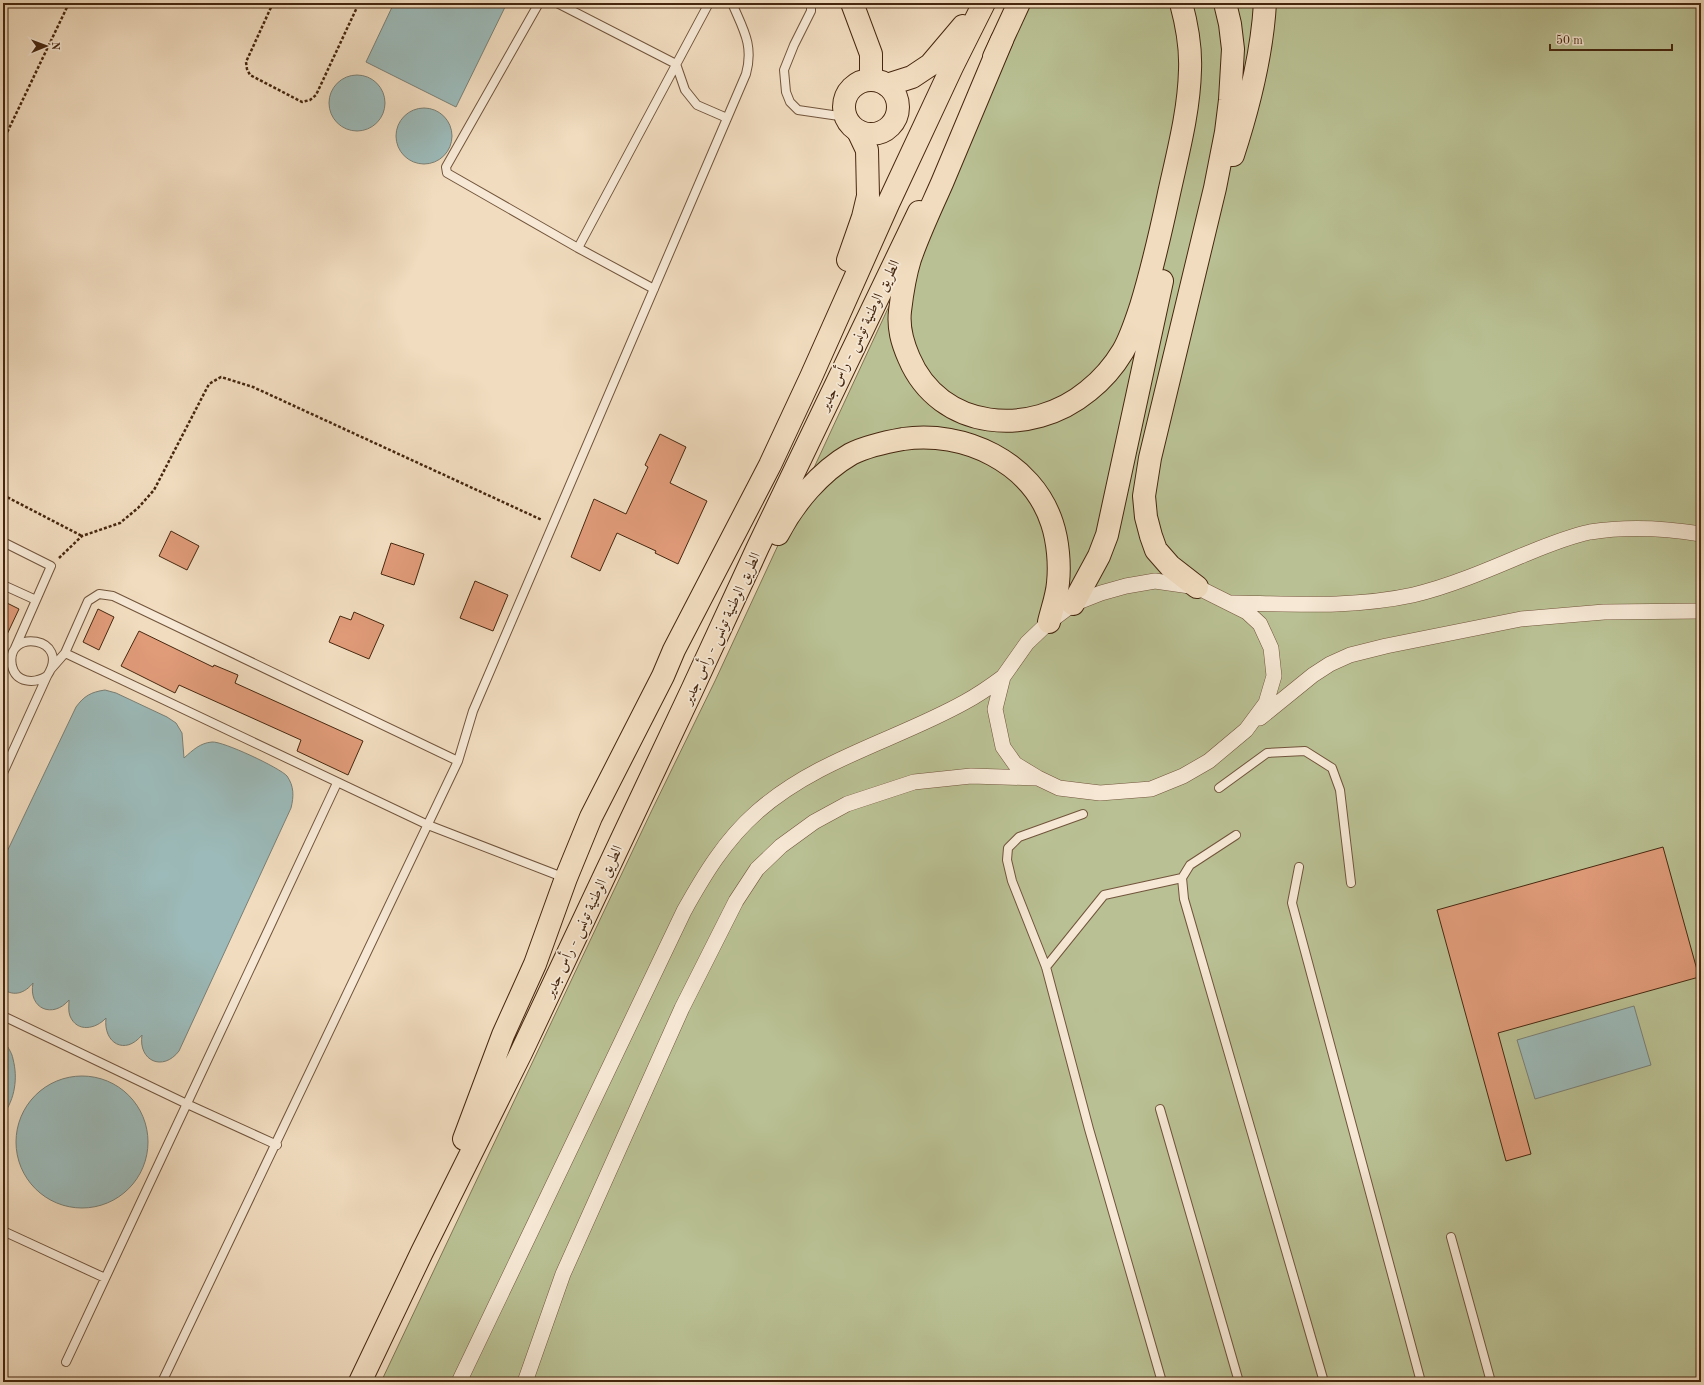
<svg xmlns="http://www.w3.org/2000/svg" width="1704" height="1385" font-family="'Old Standard TT',Amiri,serif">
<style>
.green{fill:#b9c093;stroke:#807451}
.water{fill:#9cbab9;stroke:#7a7f75}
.building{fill:#e09b79;stroke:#46270f}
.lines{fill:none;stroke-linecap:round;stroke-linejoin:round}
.lane-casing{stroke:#71543b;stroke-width:10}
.street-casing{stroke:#71543b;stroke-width:16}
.primary-casing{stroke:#46270f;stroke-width:24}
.highway-casing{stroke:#46270f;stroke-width:24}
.path{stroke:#46270f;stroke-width:2.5;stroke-dasharray:3 2;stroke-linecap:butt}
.lane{stroke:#f6e8d5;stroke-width:8}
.street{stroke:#f6e8d5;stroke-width:15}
.primary{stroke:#f1dcbf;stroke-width:22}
.highway{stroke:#f1dcbf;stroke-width:22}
.labels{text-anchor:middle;stroke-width:3.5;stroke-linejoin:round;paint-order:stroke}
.street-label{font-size:15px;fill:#46270f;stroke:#f6e8d5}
</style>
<rect width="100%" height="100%" fill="#f1dcbf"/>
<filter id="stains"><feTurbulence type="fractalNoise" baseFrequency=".005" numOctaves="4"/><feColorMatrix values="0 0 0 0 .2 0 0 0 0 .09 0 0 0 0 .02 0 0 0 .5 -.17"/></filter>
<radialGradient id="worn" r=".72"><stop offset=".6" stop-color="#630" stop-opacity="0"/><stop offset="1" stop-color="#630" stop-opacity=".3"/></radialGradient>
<path class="green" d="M1026,3H1701V1382H381L651,812L715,681L890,304Z"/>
<path class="water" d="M394,3H507L456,107L366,62Z
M329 103a28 28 0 1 1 56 0a28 28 0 1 1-56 0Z
M396 136a28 28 0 1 1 56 0a28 28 0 1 1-56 0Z
M105,690L116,693L167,717L176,723L182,733L184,758C193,750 200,743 212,742C223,741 280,768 287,776C294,786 294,796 291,808L179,1051C163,1072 138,1061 142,1035C125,1056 103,1043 106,1018C96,1029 77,1033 70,1016C68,1011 69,1005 69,1000C53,1019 28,1009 33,983C25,993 14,997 3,989V860L76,707C84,696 91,692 105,690Z
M1634,1006L1651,1065L1535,1099L1517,1040Z
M3,1039C6,1045 12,1052 13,1059C18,1078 15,1099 3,1115Z
M16 1142a66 66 0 1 1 132 0a66 66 0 1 1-132 0Z"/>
<path class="building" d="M660,434L686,447L670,483L707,501L678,564L655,553L656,551L617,533L600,571L571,557L594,499L626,514L648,467L645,465Z
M171,531L199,546L187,570L159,556Z
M391,543L424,554L414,585L381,574Z
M475,581L508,595L493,631L460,618Z
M3,601L19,609L3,643Z
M98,609L114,617L99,650L83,642Z
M354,612L384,625L369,659L329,642L340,616L351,620Z
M139,631L213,667L214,665L238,675L235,683L363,741L348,775L297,751L301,740L179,685L175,693L121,666Z
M1663,847L1699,977L1498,1033L1531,1154L1506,1161L1437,910Z"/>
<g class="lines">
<g class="lane-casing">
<path id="lane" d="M539,3L446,167L447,173L578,248L709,3
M557,3L676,64L685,90L697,105L727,118
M811,3V11L794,45L784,70L786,92L790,102L798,110L846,117
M578,248L654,289
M3,542L51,566L15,648
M3,585L36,600
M65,653L428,825L565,878
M51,669L65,653L88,601L99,594L113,596L458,761
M3,773L47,676C73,637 4,627 12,666C16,683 34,684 47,676
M1219,788L1267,753L1305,751L1332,768L1340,790L1351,883
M1083,814L1019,837L1008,848L1007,860L1012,881L1046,967L1089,1129L1162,1382
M1236,835L1190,865L1182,878L1184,899L1324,1382
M1299,867L1292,903L1421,1382
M1046,967L1104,895L1182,878
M3,1016L187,1104L277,1145
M1160,1109L1239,1382
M3,1231L105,1278
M1451,1237L1491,1382
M66,1362L337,783
M162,1382L458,761L473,711L746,74C754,45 743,29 732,3"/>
</g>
<g class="street-casing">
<path id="street" d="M1155,581L1197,587L1247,612L1260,624L1271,648L1274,676L1266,703L1246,730L1209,761L1183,776L1151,789L1100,793L1059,788L1038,778L1015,764L1003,747L995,709L1003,677L1027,643L1049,622L1073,604L1101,593L1126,586Z
M1232,603C1293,604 1353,608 1413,595C1448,587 1488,570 1521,556C1543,547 1566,537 1590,532C1627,526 1664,528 1701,534
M1260,718L1313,675L1330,664L1350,655L1386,646L1521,619L1604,612L1701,611
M459,1382L684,911C704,875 725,840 757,812C817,759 897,740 965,702C978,695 991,686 1003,677
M525,1382L563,1274L682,1008L736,901L757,869L781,846L814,822L847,804L914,782L971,776L1038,778"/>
</g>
<g class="primary-casing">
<path id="primary" d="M994,57L1019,3
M887,85L912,77L930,65L963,26
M848,260L863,217L868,196L867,150L858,131
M778,534C794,503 820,472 851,454C867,446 886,442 903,439C964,430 1032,462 1052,523C1058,541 1060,565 1058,583C1057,596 1052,609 1049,622
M464,1139L503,1035L535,964L566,878L591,817L663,676L674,650L770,465L811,377L888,204L952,67L984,3
M360,1382L422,1252L521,1053L692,690L758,547L919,212"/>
</g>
<g class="highway-casing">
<path id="highway" d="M852,3L871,54V80
M1002,40C982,88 962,135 942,183C931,208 919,233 910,259C905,275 902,294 900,311C898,328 902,342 909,358C940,431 1031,438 1088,391C1102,380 1114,366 1123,351C1131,337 1136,321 1141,306C1152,270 1160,235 1168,198C1177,156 1189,113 1190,70C1191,47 1187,25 1181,3
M844 107a27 27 0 1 1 54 0a27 27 0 1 1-54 0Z
M1233,155C1249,106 1262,55 1265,3
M1197,587L1170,566L1156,550L1151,536L1146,517L1144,496L1150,458L1215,188L1226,132L1230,100L1233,49L1230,24L1225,3
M1073,604L1099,556L1107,535L1162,281"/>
</g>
<path class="path" d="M273,3L246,62L247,69L250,75L302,102L310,100L316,95L359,3
M3,141L69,3
M3,495L82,536
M59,558L82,536L120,523L138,508L154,490L209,384L221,377L253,387L542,520"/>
<use href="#lane" class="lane"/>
<use href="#street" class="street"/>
<use href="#primary" class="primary"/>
<use href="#highway" class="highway"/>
</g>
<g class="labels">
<g class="street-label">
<text transform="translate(859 335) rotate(-64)" y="5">الطريق الوطنية تونس - رأس جدير</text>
<text transform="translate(721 628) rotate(-65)" y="5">الطريق الوطنية تونس - رأس جدير</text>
<text transform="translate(583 921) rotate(-65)" y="5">الطريق الوطنية تونس - رأس جدير</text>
</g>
</g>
<rect width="1704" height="1385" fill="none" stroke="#f1dcbf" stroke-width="16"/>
<rect x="4" y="4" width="1696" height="1377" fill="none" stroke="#46270f" stroke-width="2"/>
<rect x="8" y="8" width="1688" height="1369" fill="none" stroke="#46270f"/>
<g transform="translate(46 46) rotate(89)" stroke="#f6e8d5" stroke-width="3" paint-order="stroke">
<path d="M0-3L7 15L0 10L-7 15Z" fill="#46270f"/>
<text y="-6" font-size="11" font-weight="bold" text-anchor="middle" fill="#46270f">N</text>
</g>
<path d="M1550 44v6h122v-6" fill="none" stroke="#46270f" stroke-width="2"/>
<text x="1556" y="44" font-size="12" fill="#46270f" stroke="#f6e8d5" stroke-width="3" paint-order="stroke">50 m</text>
<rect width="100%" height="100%" filter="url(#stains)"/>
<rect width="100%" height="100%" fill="url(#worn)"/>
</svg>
